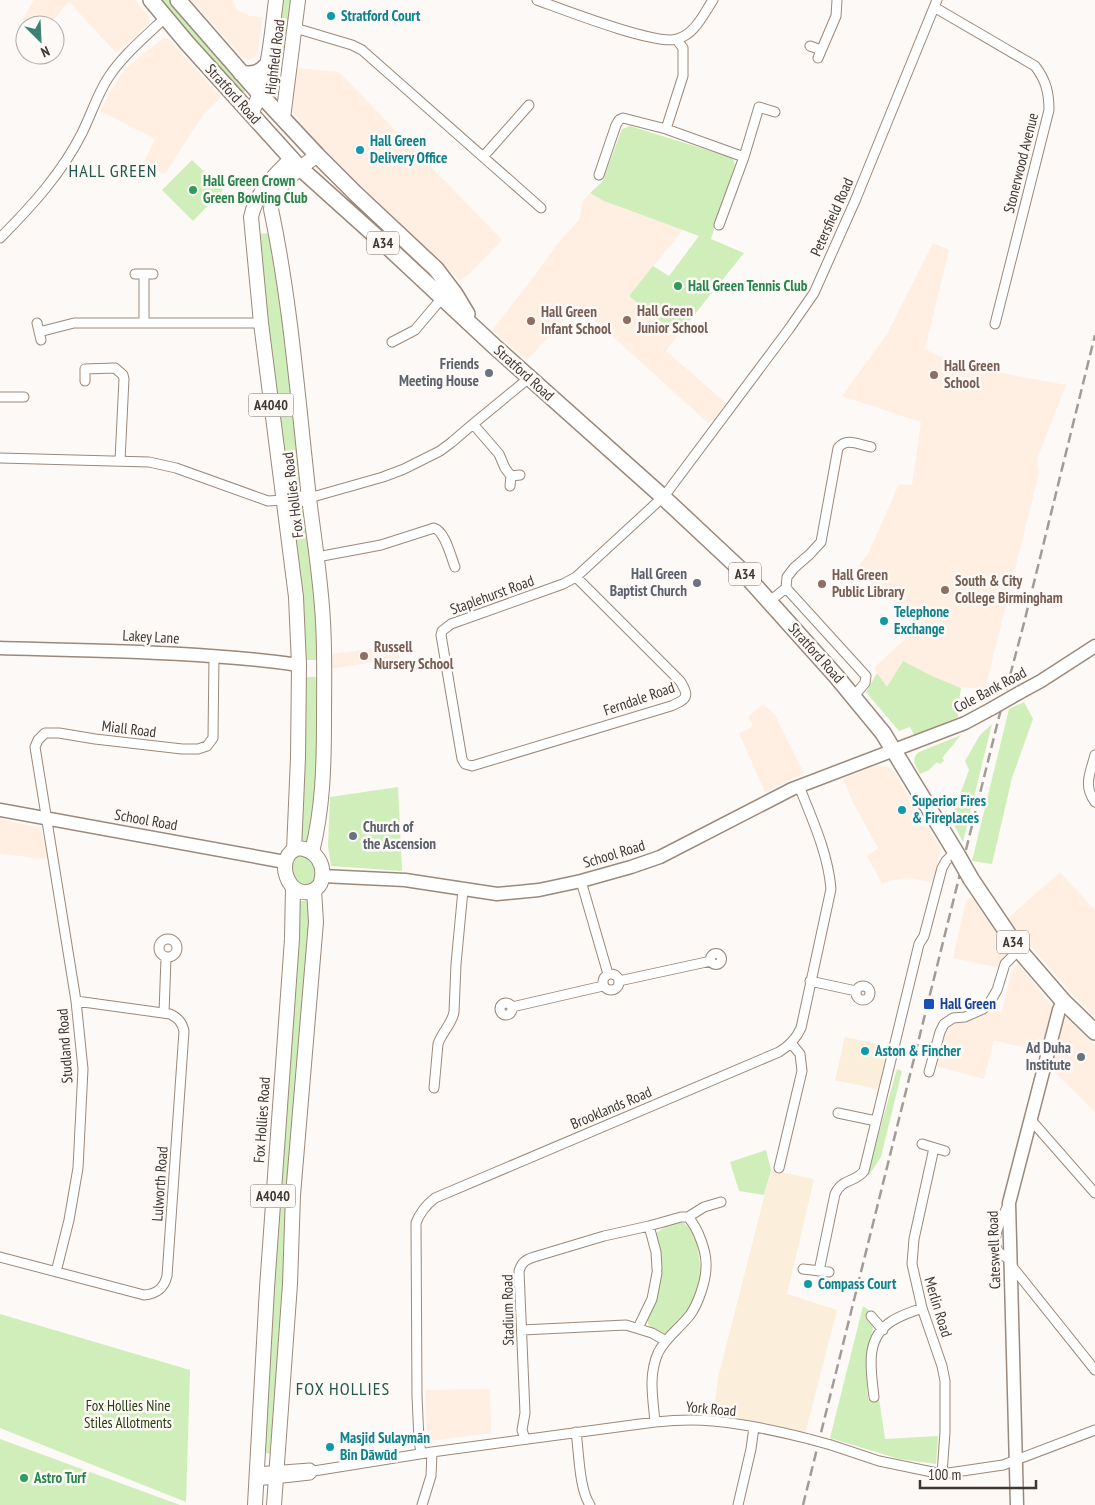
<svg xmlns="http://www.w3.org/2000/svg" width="1095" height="1505" font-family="'PT Sans Narrow',sans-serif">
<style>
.built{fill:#ffefe3}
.industrial{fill:#fbeeda}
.green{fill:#d0eeb9}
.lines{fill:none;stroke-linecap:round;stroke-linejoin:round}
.street-casing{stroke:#9b897b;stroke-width:11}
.secondary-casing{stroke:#9b897b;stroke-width:15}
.primary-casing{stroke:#9b897b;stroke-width:16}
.highway-casing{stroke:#9b897b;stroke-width:18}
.street{stroke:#fff;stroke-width:9}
.secondary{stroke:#fff;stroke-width:12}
.primary{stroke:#fff;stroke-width:14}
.highway{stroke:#fff;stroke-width:15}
.rail{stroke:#a29c98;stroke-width:2.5;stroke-dasharray:10 5;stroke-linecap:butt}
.street-bridge-casing{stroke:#9b897b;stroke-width:11;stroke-linecap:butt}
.secondary-bridge-casing{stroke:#9b897b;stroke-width:15;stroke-linecap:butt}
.highway-bridge-casing{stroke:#9b897b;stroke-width:18;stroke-linecap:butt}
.street-bridge{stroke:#fff;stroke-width:9}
.secondary-bridge{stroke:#fff;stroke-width:12}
.highway-bridge{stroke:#fff;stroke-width:15}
.culture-dot{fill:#0f9aa8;stroke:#fdf9f6;stroke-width:2}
.leisure-dot{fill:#2e9e5b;stroke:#fdf9f6;stroke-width:2}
.education-dot{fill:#8d6e63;stroke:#fdf9f6;stroke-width:2}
.worship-dot{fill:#6b7280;stroke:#fdf9f6;stroke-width:2}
.transit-dot{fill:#1a4fb4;stroke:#fdf9f6;stroke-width:2}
.labels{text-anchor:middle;stroke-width:5;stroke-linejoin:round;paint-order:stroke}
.shield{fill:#fdf9f6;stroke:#78716d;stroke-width:1}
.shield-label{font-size:14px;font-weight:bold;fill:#3f3732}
.culture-label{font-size:15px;font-weight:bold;fill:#0d838f;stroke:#fdf9f6;text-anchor:start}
.street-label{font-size:15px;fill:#3f3732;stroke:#fdf9f6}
.leisure-label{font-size:15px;font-weight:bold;fill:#27864d;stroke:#fdf9f6;text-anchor:start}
.education-label{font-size:15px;font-weight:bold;fill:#785e54;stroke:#fdf9f6;text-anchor:start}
.worship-label{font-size:15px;font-weight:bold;fill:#5b616d;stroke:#fdf9f6;text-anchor:end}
.transit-label{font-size:15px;font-weight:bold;fill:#164399;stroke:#fdf9f6;text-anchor:start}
.park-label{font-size:15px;fill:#284011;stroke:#fdf9f6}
.quarter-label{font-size:18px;letter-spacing:1px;fill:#22584d;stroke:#fdf9f6}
</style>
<rect width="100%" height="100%" fill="#fdf9f6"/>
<path class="built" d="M34,0H135L148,15L149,19V23L116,53L69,2L49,25H30L22,20Z
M191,0H233L236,9L250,16L263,17L257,55L249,60L243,58Z
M163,38L169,39L221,97L203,115L165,174L143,164L155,139L100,111L114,85L127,67Z
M297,68L339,72L502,240L470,273L460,281L323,150L292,111Z
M590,193L604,201L683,230L629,296L678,335L666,351L726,403L709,424L578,305L527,360L492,330L538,271L558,243L579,220L583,200Z
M933,243L949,250L925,349L958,365L1066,385L1037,459L1039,473L985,689L959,687L932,676L887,688L874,668L905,639L913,625L914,618L873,585L857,568L869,552L899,484L912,485L921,422L842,396L887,334Z
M397,646L399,658L330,669V654Z
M763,704L775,715L804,773L765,792L739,733L753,726L748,717Z
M876,766L887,767L892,770L941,849L933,883L911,878L892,880L882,884L867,856L878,848L852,801L843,779Z
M0,819L41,828L48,859L0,854Z
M1060,872L1095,910V1017L1073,995L1007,919Z
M972,897L1009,952L1000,968L953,958L966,900Z
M1018,964L1052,1006L1041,1052L994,1040L984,1079L935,1066L943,1038L951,1025L958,1022L965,1023L971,1021L995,1006L1001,1014L1012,970Z
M1065,1017L1095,1045V1112L1052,1070Z
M490,1389L491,1433L430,1441L427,1437L425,1390Z"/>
<path class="industrial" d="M845,1037L892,1047L885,1072L877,1089L835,1080Z
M771,1170L814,1179L787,1294L837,1310L805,1434L714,1412L718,1378Z"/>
<path class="green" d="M157,0H171L248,88L241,95Z
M279,0H293L284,73L278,77L271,75Z
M630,126L733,158L735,165L711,239L744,253L678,335L629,296L653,266L669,276L699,236L604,201L590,193L602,182L622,129Z
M192,160L223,190L193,221L162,190Z
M270,233L281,294L304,493L288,495L257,234Z
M305,507L314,575L319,660H303L289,508Z
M903,661L932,676L961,688L958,708V717L914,735L910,727L899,731L866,692L877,673L887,687Z
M304,677H318L317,793L310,842H302L301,818Z
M1024,702L1033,719L1012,778L992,864L972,861L1009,709Z
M992,724L963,842L951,819L969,770L965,761L980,735Z
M961,735L942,758L944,761L940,764L937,762L929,770L920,774C916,766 910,759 919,752Z
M398,787L402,871L331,866L328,846L330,797Z
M303,852C316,864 319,868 313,885L304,888L291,878L292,857Z
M300,901H307L309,903L310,935L272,1454L266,1453L262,1444L298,903Z
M897,1069L902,1071L881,1157L869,1175H867Z
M766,1150L771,1170L764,1195L739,1191L730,1162Z
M676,1222L684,1223L688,1226L696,1239L701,1269L699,1286L686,1315L666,1335L659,1333L651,1328L648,1324V1319L655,1299L661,1265L656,1233L668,1225Z
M863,1306L870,1311L865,1317L873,1327L866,1360L868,1399L879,1398L885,1439L938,1436L936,1464L899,1459L830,1438Z
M0,1314L190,1370L186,1502L0,1428Z
M0,1439L180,1505H0Z"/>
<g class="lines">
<g class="street-casing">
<path id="street" d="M537,0C562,9 656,46 677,39C695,34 703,15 713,0
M934,7L1035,66C1046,80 1049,93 1049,110L995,324
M295,28L352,45L362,50L541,208
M810,46L821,50
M818,58L836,16L837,0
M666,129L683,76V48L677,40
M483,157L529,105
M744,157L759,107L775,112
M599,175L616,125L619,120L623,118L666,129L744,157L719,225
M0,238C31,207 62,173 82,133C91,115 97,95 108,78C123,55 146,36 166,17
M135,274H153
M144,274V323
M37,323L41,340
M39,332L74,323H261
M392,342L415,330L442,298
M85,381V369L115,368L123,375L124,379L120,460
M0,397H24
M473,424L499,454L505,468L511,476
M0,458L149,462L176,468L268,501L283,500
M510,486L511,476L520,475
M309,498L383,477L404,469L440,451L452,442L473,424L529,378
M317,557L381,545L434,528C445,531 451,557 455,567
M576,577L680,681C690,697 687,699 671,706L472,766L465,764L462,759L441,635L442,631L451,624L563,584L576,577L663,497L668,491L789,329L814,293L855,201L937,0
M786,588L866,676L865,683L854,696
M770,601L786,588L787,577L794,568L810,554L821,542L838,448C847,437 859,445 871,447
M1095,755C1090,774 1083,785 1095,802
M581,881L608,974
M159 948a9 9 0 1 1 18 0a9 9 0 1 1-18 0Z
M710.5 959a5.5 5.5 0 1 1 11 0a5.5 5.5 0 1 1-11 0Z
M603 982a8 8 0 1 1 16 0a8 8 0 1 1-16 0Z
M619,981L711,961
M810,981L856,991
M856 993a7 7 0 1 1 14 0a7 7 0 1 1-14 0Z
M500 1009a6 6 0 1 1 12 0a6 6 0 1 1-12 0Z
M512,1007L603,986
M164,1013L166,958
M929,1072L940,1032L944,1024L953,1018L965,1017L983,1009L990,1002L997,990L1005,964L1019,950
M434,1088L438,1044C442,1032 452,1024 454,1012L456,964L463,890
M838,1113L876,1121
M1031,1120L1095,1193
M922,1144L945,1151
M934,1148L914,1239L912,1264L922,1308L942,1366L945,1381V1432L942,1474
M779,1168L802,1071L800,1054L791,1043
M1007,1207C1002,1219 988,1242 1000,1253C1003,1256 1007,1258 1011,1260
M688,1217L704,1207L721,1202
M649,1226L656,1252L657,1269
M0,1257L144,1295C157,1294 164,1288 167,1276L184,1031C182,1022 178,1018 170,1014L76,1001
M1011,1265L1095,1370
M803,1269L829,1272
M819,1271L835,1194C837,1190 840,1186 843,1184C851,1179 858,1179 864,1171L919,944L924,936L942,868L946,861L955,852
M56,1272L69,1220L78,1168L83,1069L76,1001L35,747L38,740L45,733H59L95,739L182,749H198L207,746L213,738L214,656
M871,1316L883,1330
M638,1328L652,1299L657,1273
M522,1330L626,1325L652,1333L666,1341
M874,1397C871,1370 864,1338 892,1321C901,1315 912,1312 922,1308
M576,1432C579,1452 579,1489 590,1505
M525,1439L522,1430L525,1413L519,1271C522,1262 525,1260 534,1257L604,1236L649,1226L681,1217H688C698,1228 707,1252 706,1267C706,1281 698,1304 690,1315C680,1328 665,1338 658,1353C648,1376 653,1398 655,1422
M831,1445L879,1461L942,1474L1003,1465L1095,1430
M421,1453L419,1440L417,1396L416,1223C420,1212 426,1205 435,1198L779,1052C789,1046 796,1039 801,1028L831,889C828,853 812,819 799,786
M256,1472L310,1468L314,1471
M256,1481L310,1475L314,1471L432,1452L655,1422C674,1420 694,1419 713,1421C745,1424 778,1431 809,1439
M422,1505L431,1476L432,1452
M738,1505L751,1449L754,1427"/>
</g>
<g class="secondary-casing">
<path id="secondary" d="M0,648C100,651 200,651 299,665
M1019,693L1041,681L1095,646
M0,810L285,862
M322,876L405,880L497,894L539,890L581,881L631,867L660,857L792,789L965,723L991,709
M1017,1505L1009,1203L1059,1010L1063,1001"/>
</g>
<g class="primary-casing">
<path id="primary" d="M251,114C269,79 271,38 276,0
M283,118L298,0
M291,159C273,177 257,191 251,217L261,323L296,597L299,665L298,758L294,850
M283,500L309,498
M299,848C316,850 326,864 321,882C320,886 317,888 314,890C288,903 272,855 299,848Z
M312,852C323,808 324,765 324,720C324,688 325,655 323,622C321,580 314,539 309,498C298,401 291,304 271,209C272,186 301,168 317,155
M255,1505L267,1288L292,939L293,887
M274,1505L290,1284L293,1195L316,922L314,890"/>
</g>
<g class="highway-casing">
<path id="highway" d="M151,0L187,43L300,168L389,248L494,346L663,497L741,570L836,676L883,733L958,856
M178,0L260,94L317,155L356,194L436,269L455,294L467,314
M241,73C251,75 259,74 266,66
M971,879L1019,950L1063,1001L1095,1032"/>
</g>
<use href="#street" class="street"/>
<use href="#secondary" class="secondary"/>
<use href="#primary" class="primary"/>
<use href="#highway" class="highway"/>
<path class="rail" d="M803,1505L999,717L1024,623L1095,335"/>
<g class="street-bridge-casing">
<path id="street-bridge" d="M809,1439L831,1445"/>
</g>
<g class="secondary-bridge-casing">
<path id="secondary-bridge" d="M991,709L1019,693"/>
</g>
<g class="highway-bridge-casing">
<path id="highway-bridge" d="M958,856L971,879"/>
</g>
<use href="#street-bridge" class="street-bridge"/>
<use href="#secondary-bridge" class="secondary-bridge"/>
<use href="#highway-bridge" class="highway-bridge"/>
</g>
<g class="culture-dot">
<circle cx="331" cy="16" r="5"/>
<circle cx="360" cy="150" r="5"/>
<circle cx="884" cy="621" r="5"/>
<circle cx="902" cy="810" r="5"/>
<circle cx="865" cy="1051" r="5"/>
<circle cx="808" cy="1284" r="5"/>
<circle cx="330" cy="1447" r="5"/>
</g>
<g class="leisure-dot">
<circle cx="193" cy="190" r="5"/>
<circle cx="678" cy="286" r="5"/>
<circle cx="24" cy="1478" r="5"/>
</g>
<g class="education-dot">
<circle cx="627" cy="320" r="5"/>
<circle cx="531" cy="321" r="5"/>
<circle cx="934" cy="375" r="5"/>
<circle cx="822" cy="584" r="5"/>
<circle cx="945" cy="590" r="5"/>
<circle cx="364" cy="656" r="5"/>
</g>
<g class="worship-dot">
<circle cx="489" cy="373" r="5"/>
<circle cx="697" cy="583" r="5"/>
<circle cx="353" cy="836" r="5"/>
<circle cx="1081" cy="1057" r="5"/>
</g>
<rect class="transit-dot" x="923" y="998" width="12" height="12" rx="2.5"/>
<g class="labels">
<g class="shield">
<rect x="367" y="231.5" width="32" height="23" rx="4"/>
<rect x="248.5" y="393.5" width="45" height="23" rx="4"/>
<rect x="729" y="562.5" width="32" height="23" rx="4"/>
<rect x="997" y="930.5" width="32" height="23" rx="4"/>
<rect x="250.5" y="1184.5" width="45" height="23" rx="4"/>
</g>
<g class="shield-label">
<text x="383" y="248">A34</text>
<text x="271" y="410">A4040</text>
<text x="745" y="579">A34</text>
<text x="1013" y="947">A34</text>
<text x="273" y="1201">A4040</text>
</g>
<g class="culture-label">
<text x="341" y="21">Stratford Court</text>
<text x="370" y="146">Hall Green<tspan x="370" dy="17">Delivery Office</tspan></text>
<text x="894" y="617">Telephone<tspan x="894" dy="17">Exchange</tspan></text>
<text x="912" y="806">Superior Fires<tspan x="912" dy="17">&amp; Fireplaces</tspan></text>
<text x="875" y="1056">Aston &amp; Fincher</text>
<text x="818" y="1289">Compass Court</text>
<text x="340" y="1443">Masjid Sulaymān<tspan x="340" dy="17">Bin Dāwūd</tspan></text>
</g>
<g class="street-label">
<text transform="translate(275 57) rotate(-83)" y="5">Highfield Road</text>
<text transform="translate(233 94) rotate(48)" y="5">Stratford Road</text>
<text transform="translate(1021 163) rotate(-76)" y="5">Stonerwood Avenue</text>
<text transform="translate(832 217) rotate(-66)" y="5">Petersfield Road</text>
<text transform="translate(524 373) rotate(42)" y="5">Stratford Road</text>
<text transform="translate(293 495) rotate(-97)" y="5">Fox Hollies Road</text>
<text transform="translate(492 595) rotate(-20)" y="5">Staplehurst Road</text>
<text transform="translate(151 637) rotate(3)" y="5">Lakey Lane</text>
<text transform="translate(816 653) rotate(48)" y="5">Stratford Road</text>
<text transform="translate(990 690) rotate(-28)" y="5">Cole Bank Road</text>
<text transform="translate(639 699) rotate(-19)" y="5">Ferndale Road</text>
<text transform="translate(129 729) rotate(7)" y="5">Miall Road</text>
<text transform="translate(146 820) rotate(10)" y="5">School Road</text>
<text transform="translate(614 854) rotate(-17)" y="5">School Road</text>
<text transform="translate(65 1046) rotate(-94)" y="5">Studland Road</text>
<text transform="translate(611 1108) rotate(-23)" y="5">Brooklands Road</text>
<text transform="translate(262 1120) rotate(-86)" y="5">Fox Hollies Road</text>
<text transform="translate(160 1184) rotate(-86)" y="5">Lulworth Road</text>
<text transform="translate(994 1250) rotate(-92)" y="5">Cateswell Road</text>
<text transform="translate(938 1307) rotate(73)" y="5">Merlin Road</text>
<text transform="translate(508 1310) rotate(-91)" y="5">Stadium Road</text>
<text transform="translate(711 1409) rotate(5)" y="5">York Road</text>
</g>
<g class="leisure-label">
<text x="203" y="186">Hall Green Crown<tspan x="203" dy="17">Green Bowling Club</tspan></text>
<text x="688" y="291">Hall Green Tennis Club</text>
<text x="34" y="1483">Astro Turf</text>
</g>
<g class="education-label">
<text x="637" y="316">Hall Green<tspan x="637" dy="17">Junior School</tspan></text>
<text x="541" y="317">Hall Green<tspan x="541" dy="17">Infant School</tspan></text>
<text x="944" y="371">Hall Green<tspan x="944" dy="17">School</tspan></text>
<text x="832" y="580">Hall Green<tspan x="832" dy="17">Public Library</tspan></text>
<text x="955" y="586">South &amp; City<tspan x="955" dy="17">College Birmingham</tspan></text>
<text x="374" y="652">Russell<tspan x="374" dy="17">Nursery School</tspan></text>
</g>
<g class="worship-label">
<text x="479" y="369">Friends<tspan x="479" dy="17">Meeting House</tspan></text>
<text x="687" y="579">Hall Green<tspan x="687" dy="17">Baptist Church</tspan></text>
<text x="363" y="832" text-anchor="start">Church of<tspan x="363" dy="17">the Ascension</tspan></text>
<text x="1071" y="1053">Ad Duha<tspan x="1071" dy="17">Institute</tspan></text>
</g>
<g class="transit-label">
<text x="940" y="1009">Hall Green</text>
</g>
<g class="park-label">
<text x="128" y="1411">Fox Hollies Nine<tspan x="128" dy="17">Stiles Allotments</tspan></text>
</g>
<g class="quarter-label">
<text x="113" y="177">HALL GREEN</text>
<text x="343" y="1395">FOX HOLLIES</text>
</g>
</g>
<g transform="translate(40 40) rotate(156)"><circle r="24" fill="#fdf9f6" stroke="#b1aba8"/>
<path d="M0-4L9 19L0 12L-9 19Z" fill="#3e8172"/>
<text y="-8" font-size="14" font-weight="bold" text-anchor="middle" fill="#3f3732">N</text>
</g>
<path d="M920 1480v8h116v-8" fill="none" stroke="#3f3732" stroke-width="2.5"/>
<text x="928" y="1480" font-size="15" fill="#3f3732" stroke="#fdf9f6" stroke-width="4" paint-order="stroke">100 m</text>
</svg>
